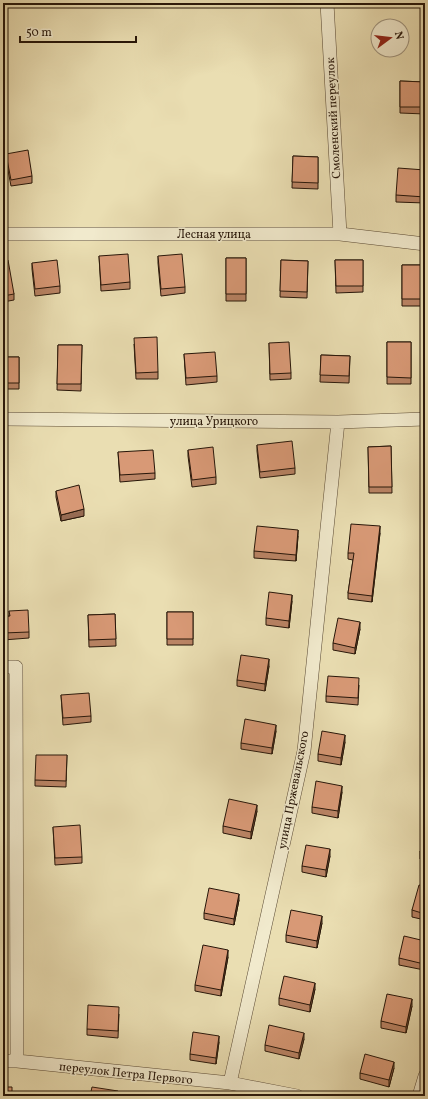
<svg xmlns="http://www.w3.org/2000/svg" width="428" height="1099" font-family="Vollkorn,serif">
<style>
.lines{fill:none;stroke-linecap:round;stroke-linejoin:round}
.minor-casing{stroke:#584833;stroke-width:14}
.minor{stroke:#f1eacd;stroke-width:13}
.wall{fill:#ba8465;stroke:#271609}
.shaded-wall{fill:#976b53;stroke:#271609}
.building{fill:#d89976;stroke:#271609}
.labels{text-anchor:middle;stroke-width:3;stroke-linejoin:round;paint-order:stroke}
.street-label{font-size:12px;fill:#271609;stroke:#f1eacd}
</style>
<rect width="100%" height="100%" fill="#eadeb2"/>
<filter id="stains"><feTurbulence type="fractalNoise" baseFrequency=".005" numOctaves="4"/><feColorMatrix values="0 0 0 0 .2 0 0 0 0 .09 0 0 0 0 .02 0 0 0 .5 -.17"/></filter>
<radialGradient id="worn" r=".72"><stop offset=".6" stop-color="#630" stop-opacity="0"/><stop offset="1" stop-color="#630" stop-opacity=".3"/></radialGradient>
<g class="lines">
<g class="minor-casing">
<path id="minor" d="M327,3L340,234
M3,234H340L425,244
M3,419L338,422L425,419
M3,667H16L17,1061
M3,1061H17L230,1083L297,1096
M230,1083L304,751L338,422
M419,1096L425,1076"/>
</g>
<use href="#minor" class="minor"/>
</g>
<path class="wall" d="M400,81L425,82V114L400,113Z
M6,154L32,176V183L11,186L6,160Z
M293,156L318,157V189L292,188Z
M425,170V203L396,202V195Z
M99,256L130,282V289L101,291Z
M158,256L185,287V293L161,296L158,263Z
M226,258H246V301H226Z
M281,260L308,261L307,298L280,297Z
M335,260H363V292L336,293Z
M3,261L14,294V300L3,302Z
M32,263L60,286V293L35,296L32,269Z
M402,265H425V306H402Z
M387,342H411V384H387Z
M269,343L291,373V379L270,380Z
M134,344L158,372V379H136Z
M58,345H82L81,391L57,390Z
M184,354L217,376V382L186,385Z
M321,355L350,356L349,383L320,382Z
M3,357H19V389H3Z
M257,445L295,468V474L260,478L257,451Z
M391,446L392,493H369L368,447Z
M188,450L216,477V484L192,487L188,456Z
M118,452L155,473V479L120,482Z
M56,491L84,516L61,521L56,497Z
M380,533L372,602L348,599V593L353,560L348,559V553Z
M298,536L296,561L254,558V551Z
M292,601L289,628L266,625V618Z
M9,611L29,632V638L3,640V617L9,616Z
M167,612H193V645H167Z
M115,614L116,646L89,647L88,615Z
M360,629L355,654L333,650V643Z
M269,666L265,691L237,686V680Z
M359,685L358,705L326,702V696Z
M61,695L91,716V722L63,725Z
M276,731L272,754L241,749V743Z
M345,742L341,765L318,761V754Z
M67,755L66,787L35,786V780Z
M342,792L338,818L312,813V807Z
M257,811L251,839L223,833V826Z
M53,827L82,857V863L55,865Z
M425,837V860L420,859V852Z
M330,856L326,877L302,872V866Z
M425,886V920L412,917V910Z
M239,900L234,925L204,919V913Z
M322,923L317,948L286,942V935Z
M425,941V965L424,970L399,965V958Z
M228,957L221,996L195,991V985Z
M315,989L310,1012L279,1005V998Z
M412,1006L406,1033L381,1028V1021Z
M119,1014L118,1038L87,1035V1029Z
M304,1039L299,1059L265,1051V1045Z
M219,1042L216,1064L190,1060V1054Z
M394,1068L389,1087L360,1079V1073Z"/>
<path class="shaded-wall" d="M84,509V516L61,521V515Z
M380,526V533L372,602V596Z
M298,530V536L296,561V555Z
M292,595V601L289,628V621Z
M360,622V629L355,654V648Z
M269,659V666L265,691V684Z
M276,725V731L272,754V748Z
M345,735V742L341,765V758Z
M342,786V792L338,818V811Z
M257,805V811L251,839V832Z
M330,849V856L326,877V870Z
M239,894V900L234,925V919Z
M322,916V923L317,948V941Z
M228,950V957L221,996V990Z
M425,959V965L424,970V964Z
M315,983V989L310,1012V1005Z
M412,999V1006L406,1033V1027Z
M304,1033V1039L299,1059V1053Z
M219,1036V1042L216,1064V1058Z
M394,1062V1068L389,1087V1080Z"/>
<path class="building" d="M400,81L425,82V107H400Z
M28,150L32,176L11,180L6,154Z
M293,156L318,157V183L292,182Z
M398,168L425,170V197L396,195Z
M128,254L130,282L101,285L99,256Z
M182,254L185,287L161,289L158,256Z
M226,258H246V294H226Z
M8,260L14,294L3,296V261Z
M57,260L60,286L35,289L32,263Z
M281,260L308,261L307,292L280,291Z
M335,260H363V286H336Z
M402,265H425V299H402Z
M157,337L158,372L136,373L134,338Z
M289,342L291,373L270,374L269,343Z
M387,342H411V378L387,377Z
M58,345H82L81,384H57Z
M215,352L217,376L186,378L184,354Z
M321,355L350,356L349,376L320,375Z
M3,357H19V383H3Z
M292,441L295,468L260,472L257,445Z
M391,446L392,487H369L368,447Z
M213,447L216,477L192,480L188,450Z
M153,450L155,473L120,475L118,452Z
M79,485L84,509L61,515L56,491Z
M351,524L380,526L372,596L348,593L354,553H348Z
M257,526L298,530L296,555L254,551Z
M269,592L292,595L289,621L266,618Z
M28,610L29,632L3,633V617L10,616L9,611Z
M167,612H193V639H167Z
M115,614L116,639L89,640L88,615Z
M338,618L360,622L355,648L333,643Z
M241,655L269,659L265,684L237,680Z
M328,676L359,678L358,698L326,696Z
M89,693L91,716L63,718L61,695Z
M245,719L276,725L272,748L241,743Z
M322,731L345,735L341,758L318,754Z
M36,755H67L66,781L35,780Z
M316,781L342,786L338,811L312,807Z
M229,799L257,805L251,832L223,826Z
M80,825L82,857L55,858L53,827Z
M425,837V854L420,852Z
M306,845L330,849L326,870L302,866Z
M419,885L425,886V914L412,910Z
M209,888L239,894L234,919L204,913Z
M291,910L322,916L317,941L286,935Z
M404,936L425,941V959L424,964L399,958Z
M203,945L228,950L221,990L195,985Z
M284,976L315,983L310,1005L279,998Z
M387,994L412,999L406,1027L381,1021Z
M88,1005L119,1007L118,1031L87,1029Z
M269,1025L304,1033L299,1053L265,1045Z
M193,1032L219,1036L216,1058L190,1054Z
M365,1054L394,1062L389,1080L360,1073Z
M3,1087H12V1096H3Z
M92,1087L118,1091L117,1096H90Z
M148,1092L172,1096H148Z"/>
<g class="labels">
<g class="street-label">
<text transform="translate(333 118) rotate(-93)" y="4">Смоленский переулок</text>
<text x="214" y="238">Лесная улица</text>
<text x="214" y="425">улица Урицкого</text>
<text transform="translate(293 790) rotate(-79)" y="4">улица Пржевальского</text>
<text transform="translate(126 1073) rotate(6)" y="4">переулок Петра Первого</text>
</g>
</g>
<rect width="428" height="1099" fill="none" stroke="#eadeb2" stroke-width="16"/>
<rect x="4" y="4" width="420" height="1091" fill="none" stroke="#271609" stroke-width="2"/>
<rect x="8" y="8" width="412" height="1083" fill="none" stroke="#271609"/>
<g transform="translate(390 38) rotate(75)"><circle r="19" fill="#f1eacd" stroke="#a0957f"/>
<path d="M0-3L7 15L0 10L-7 15Z" fill="#8f2418"/>
<text y="-6" font-size="11" font-weight="bold" text-anchor="middle" fill="#271609">N</text>
</g>
<path d="M20 36v6h116v-6" fill="none" stroke="#271609" stroke-width="2"/>
<text x="26" y="36" font-size="12" fill="#271609" stroke="#f1eacd" stroke-width="3" paint-order="stroke">50 m</text>
<rect width="100%" height="100%" filter="url(#stains)"/>
<rect width="100%" height="100%" fill="url(#worn)"/>
</svg>
